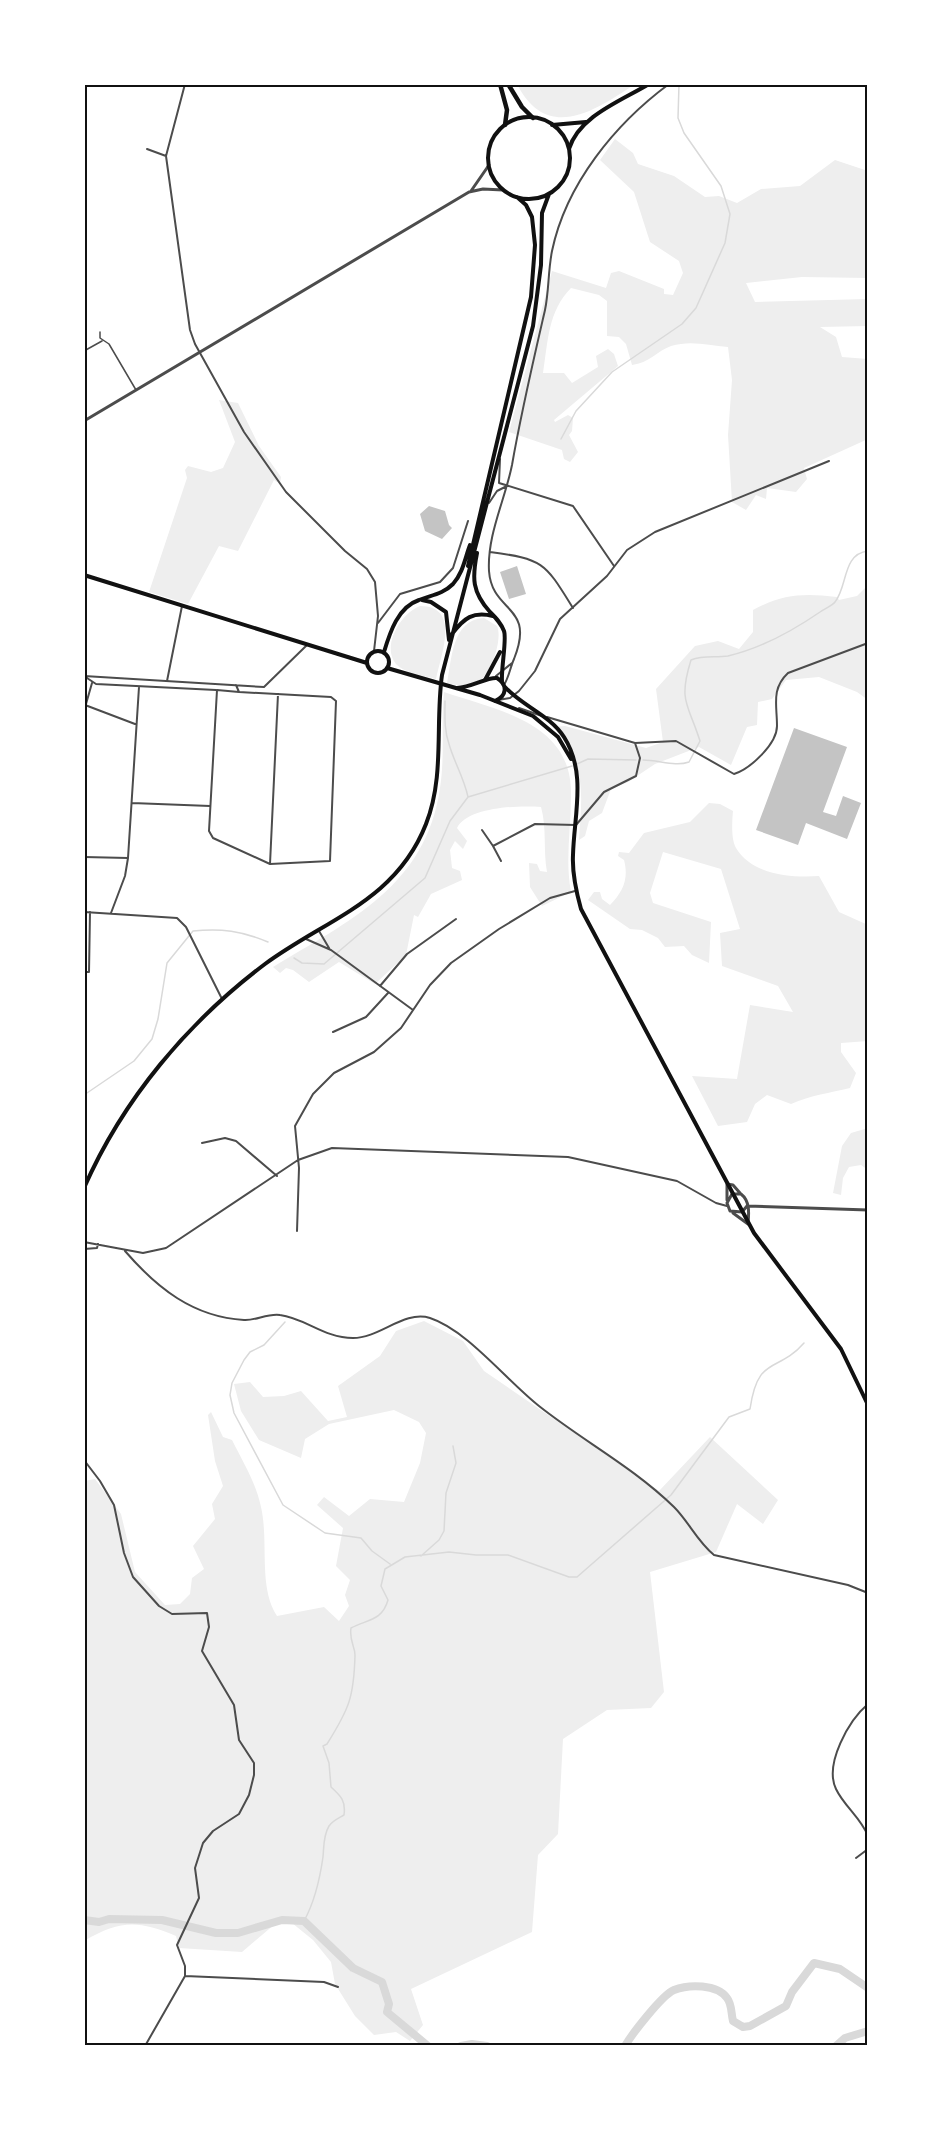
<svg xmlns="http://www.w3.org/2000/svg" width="952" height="2130" font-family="Merriweather,serif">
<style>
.green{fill:#eee}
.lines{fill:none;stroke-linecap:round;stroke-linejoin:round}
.stream{stroke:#d9d9d9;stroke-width:1.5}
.river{stroke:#d9d9d9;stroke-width:8}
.building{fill:#c4c4c4}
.service{stroke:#4c4c4c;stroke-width:1.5}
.minor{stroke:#4c4c4c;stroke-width:2}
.tertiary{stroke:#4c4c4c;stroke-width:3}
.secondary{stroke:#111;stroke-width:4}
.trunk{stroke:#111;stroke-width:4}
.motorway{stroke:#111;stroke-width:4.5}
.neatline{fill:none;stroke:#111;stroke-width:2}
</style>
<rect width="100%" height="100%" fill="#fff"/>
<path class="green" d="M517,84H635C595,111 547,143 517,84Z
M615,139L633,153L638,164L674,176L705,197L719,196L737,203L761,189L800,186L835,160L868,171V278L802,277L746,283L755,302L868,299V326L820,327L836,337L842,357L868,359V439L804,468L807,479L796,492L767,488L766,499L756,495L746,510L732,502L728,435L732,380L728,347C708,345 690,340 671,346C657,351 649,363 632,365L626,344L619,337L607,336V301L599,295L571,288C548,311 548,342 543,373H564L572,383L598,367L596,356L608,349L614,354L618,366L554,420L555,422L568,415L573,418L572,431L569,435L578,452L570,462L564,459L562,450L509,432L552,271L606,288L611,273L619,271L664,289V294L673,295L683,273L679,261L650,242L634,192L600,160Z
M219,400L238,403L259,446L281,477L280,484L274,480L238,551L219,546L188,604L149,592L187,478L185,470L188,466L211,472L223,468L235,442Z
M868,585V700L857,692L819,677L786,680L772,699L758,702L757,725L747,727L731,765L699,747L655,764L628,782L611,789L602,813L589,821L585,836L579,840C582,794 587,764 553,727L565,726L646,748L663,742L656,689L695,646L718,641L739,649L753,632V610C783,594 803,593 837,597L839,600L857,596Z
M420,606C461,606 441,654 436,679C425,676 404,673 396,664C381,646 401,613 420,606Z
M484,618L497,626C503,639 491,674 479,681C469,687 457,686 447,683C452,658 452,620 484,618Z
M444,692C499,711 573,722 571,796C571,829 565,860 571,892L542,906L530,887L529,863L537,864L540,871L547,872C543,850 547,828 541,807C520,805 467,807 457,828L467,841L463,849L455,841L450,850L452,868L460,871L462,880L431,894L418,917L414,915L406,955L375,984L339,962L309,982L293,970L286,968L280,973L273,967C349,921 426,886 440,788C445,756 441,724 444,692Z
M709,803L720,804L733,811C732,822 731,839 736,848C752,875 792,878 819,876L839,912L868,925V1041L841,1043V1052L856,1073L850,1088C830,1093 811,1095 791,1104L767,1095L755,1104L747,1122L718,1126L692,1076L737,1079L750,1005L793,1012L778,986L722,966L720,933L740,929L721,869L663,852L650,893L653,903L711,922L709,963L692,955L684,946L665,947L658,938L642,930L630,929L588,900L594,892H600L602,899L610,905C623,892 629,879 624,860L618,856L619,852L629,853L644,833L690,822Z
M868,1128V1170L861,1165L849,1167L843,1178L841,1195L833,1193L842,1146L851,1133Z
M424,1321L463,1341L484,1371L659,1491L710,1437L778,1500L763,1524L737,1504L716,1552L650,1572L664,1692L651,1708L607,1710L563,1739L558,1834L538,1855L532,1932L411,1989L423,2025L410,2041L396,2032L374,2035L355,2016L335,1984L331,1962L313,1940L292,1923L275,1924L242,1952L179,1948L176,1936C138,1920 120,1920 84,1941V1481L95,1479L121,1514L135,1572L165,1605L180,1604L190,1594L192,1578L204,1569L193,1546L215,1519L212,1504L223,1486L215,1461L208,1415L211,1412L223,1437L232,1440C243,1462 256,1483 261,1507C269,1542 258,1587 277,1616L324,1607L339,1621L349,1606L345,1595L350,1580L336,1566L343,1528L317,1505L324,1497L349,1516L370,1499L404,1502L420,1463L426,1433L419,1422L394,1410L329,1424L305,1439L301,1458L259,1440L241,1411L234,1384L250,1382L263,1397L284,1396L301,1391L328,1421L347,1417L338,1386L380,1356L396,1331Z"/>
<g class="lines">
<path class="stream" d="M561,439L576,411L612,372L682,324L696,308L725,243L730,214L721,186L684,133L678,118L679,84
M445,701C445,715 444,730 449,744C454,762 464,778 468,797
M643,760C659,760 675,767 689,762L700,741C688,703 678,702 691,660C704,655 715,658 728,656C762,648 791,632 820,612C824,609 832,606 835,602C848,586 842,554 868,551
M577,764L588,759L636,760
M294,958L302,963L324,964L425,878L450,821L468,797L572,766
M84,1095L134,1061L152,1039L158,1019L167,963L193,931C221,928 242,931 268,942
M285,1322L264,1345L250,1352L244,1360L232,1383L230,1395L234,1413L283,1505L325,1533L361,1538L372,1551L390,1564
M421,1556L439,1540L444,1531L446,1493L456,1463L453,1446
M304,1921C314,1903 320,1878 323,1857C324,1847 323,1836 329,1826C332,1821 339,1818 344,1815C346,1801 341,1796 331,1787L329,1763L323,1746L327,1744C349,1709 354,1697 355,1655C355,1646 349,1641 351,1628C368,1619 382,1621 388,1600L381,1586L385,1569L405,1557L449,1552L476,1555H508L569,1577H577L671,1495L729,1417L750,1409C758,1354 777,1374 804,1343"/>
<path class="river" d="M84,1920L99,1922L109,1919L162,1920L216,1933H238L282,1920L304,1921L353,1968L382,1982L389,2004L387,2012L428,2046
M461,2046L472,2044L487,2046
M625,2046C632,2034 662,1995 674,1990C689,1984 717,1984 727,1998C732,2004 731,2013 733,2021L743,2027L750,2026L786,2006L792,1992L814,1963L840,1969L868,1988
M836,2046L845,2038L868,2031"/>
</g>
<path class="building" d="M429,506L445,511L449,525L452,528L442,539L425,531L420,514Z
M517,566L526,594L509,599L500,572Z
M794,728L847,747L823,812L836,816L843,796L861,803L847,839L806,823L798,845L756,830Z"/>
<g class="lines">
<path class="service" d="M100,332V338L109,344L136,390
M84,351L102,341"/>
<path class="minor" d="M185,84L166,156L190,330L195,344L244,432L286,492L345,551L367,569L375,582L378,616L374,651
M147,149L166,156
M500,459L499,483L573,506L614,566
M489,503L497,491L507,486
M490,552C544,559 545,563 573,608
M378,623L400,594L440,582L453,568L468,521
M84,676L264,687L307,645
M84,676L96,684L216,690
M496,676L512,663
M167,681L182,606
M236,685L239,692L331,697L336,701L330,861L270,864L213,838L209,831L217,690L239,692
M504,685C509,677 510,668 514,659C536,604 492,614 489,571C487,535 505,500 512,465C521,413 533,362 545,310C549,291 548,271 552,251C566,184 615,124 669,84
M498,700L510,698L519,691L535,671L560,619L607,576L627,550L655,532L829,461
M85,705L135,724
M519,708L542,716
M84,711L92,683
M547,717L635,743L676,741L734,774C750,769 777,744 777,726C777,705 771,689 788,673L868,643
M132,803L210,806
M482,830L493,846L535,824L576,825L604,792L636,776L640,758L635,743
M493,846L501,861
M84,857L128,858
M270,864L278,694
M84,912L177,918L186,927L222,999
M111,913L125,876L128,858L139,687
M319,931L329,948
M306,939L331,950L413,1010
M84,972H89L90,912
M380,986L407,954L456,919
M333,1032L366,1017L388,993
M84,1033H86
M202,1143L225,1138L236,1141L277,1176
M297,1231L299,1168L295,1126L313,1094L334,1073L374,1052L401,1028L430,985L451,963L499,929L550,898L575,891
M84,1242L143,1253L166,1248L298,1160L332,1148L568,1157L677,1181L716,1203L727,1206
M84,1249L97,1248L98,1244
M125,1251C157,1288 193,1317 244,1320C255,1321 268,1313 280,1315C305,1318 324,1338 353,1338C380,1338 404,1310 430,1318C467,1330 507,1381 539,1406C583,1441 633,1467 674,1507C689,1522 697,1541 714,1555L848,1585L868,1593
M84,1460L100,1481L114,1505L124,1553L133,1577L159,1606L172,1614L207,1613L209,1627L202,1651L234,1705L239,1740L254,1763V1775L249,1795L239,1814L213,1831L203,1843L195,1868L199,1898L177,1945L185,1966V1976L145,2046
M868,1704C849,1720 824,1764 836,1789C844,1806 861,1818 868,1836
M856,1858L868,1849
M185,1976L324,1982L338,1987"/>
<path class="tertiary" d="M471,191L489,165
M84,421L469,192L483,189L503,190
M727,1200V1184L733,1185L740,1193
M747,1206L868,1210
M733,1213L748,1224C749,1213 750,1201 741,1194H732L727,1203L730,1211L742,1212L747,1206"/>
<path class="secondary" d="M84,575L367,663
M367 662a11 11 0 1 1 22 0a11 11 0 1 1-22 0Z
M387,668L480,695L533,716L558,737L571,759
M505,687C522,706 550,715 564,737C587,773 574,815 573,855C572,873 576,891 581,909L754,1233L841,1349L868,1405
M457,688C472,687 487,677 497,678C508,685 507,696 495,701"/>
<path class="trunk" d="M488 158a41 41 0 1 1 82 0a41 41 0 1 1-82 0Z
M552,125L586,122
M569,149C579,116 621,101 649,84
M477,553C472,578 472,592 490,612C496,618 501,623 504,631C507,639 501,668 502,681
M468,566L531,297L535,245L532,217L526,205L517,197
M422,600L431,602L446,612L449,640
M452,634C464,618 473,611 493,616
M384,652C390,632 398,607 419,600C432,595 443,594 453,584C463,573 465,558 470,545
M485,680L500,652
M84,1188C123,1099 188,1022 265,964C326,919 396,901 426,824C445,776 435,724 442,675L533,326L541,265L542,213L549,194"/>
<path class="motorway" d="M500,84L507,110L505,125
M508,84L522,107L533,118"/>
</g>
<rect width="952" height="2130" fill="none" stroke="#ffffff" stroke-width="171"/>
<rect x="86" y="86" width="780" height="1958" class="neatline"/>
</svg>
